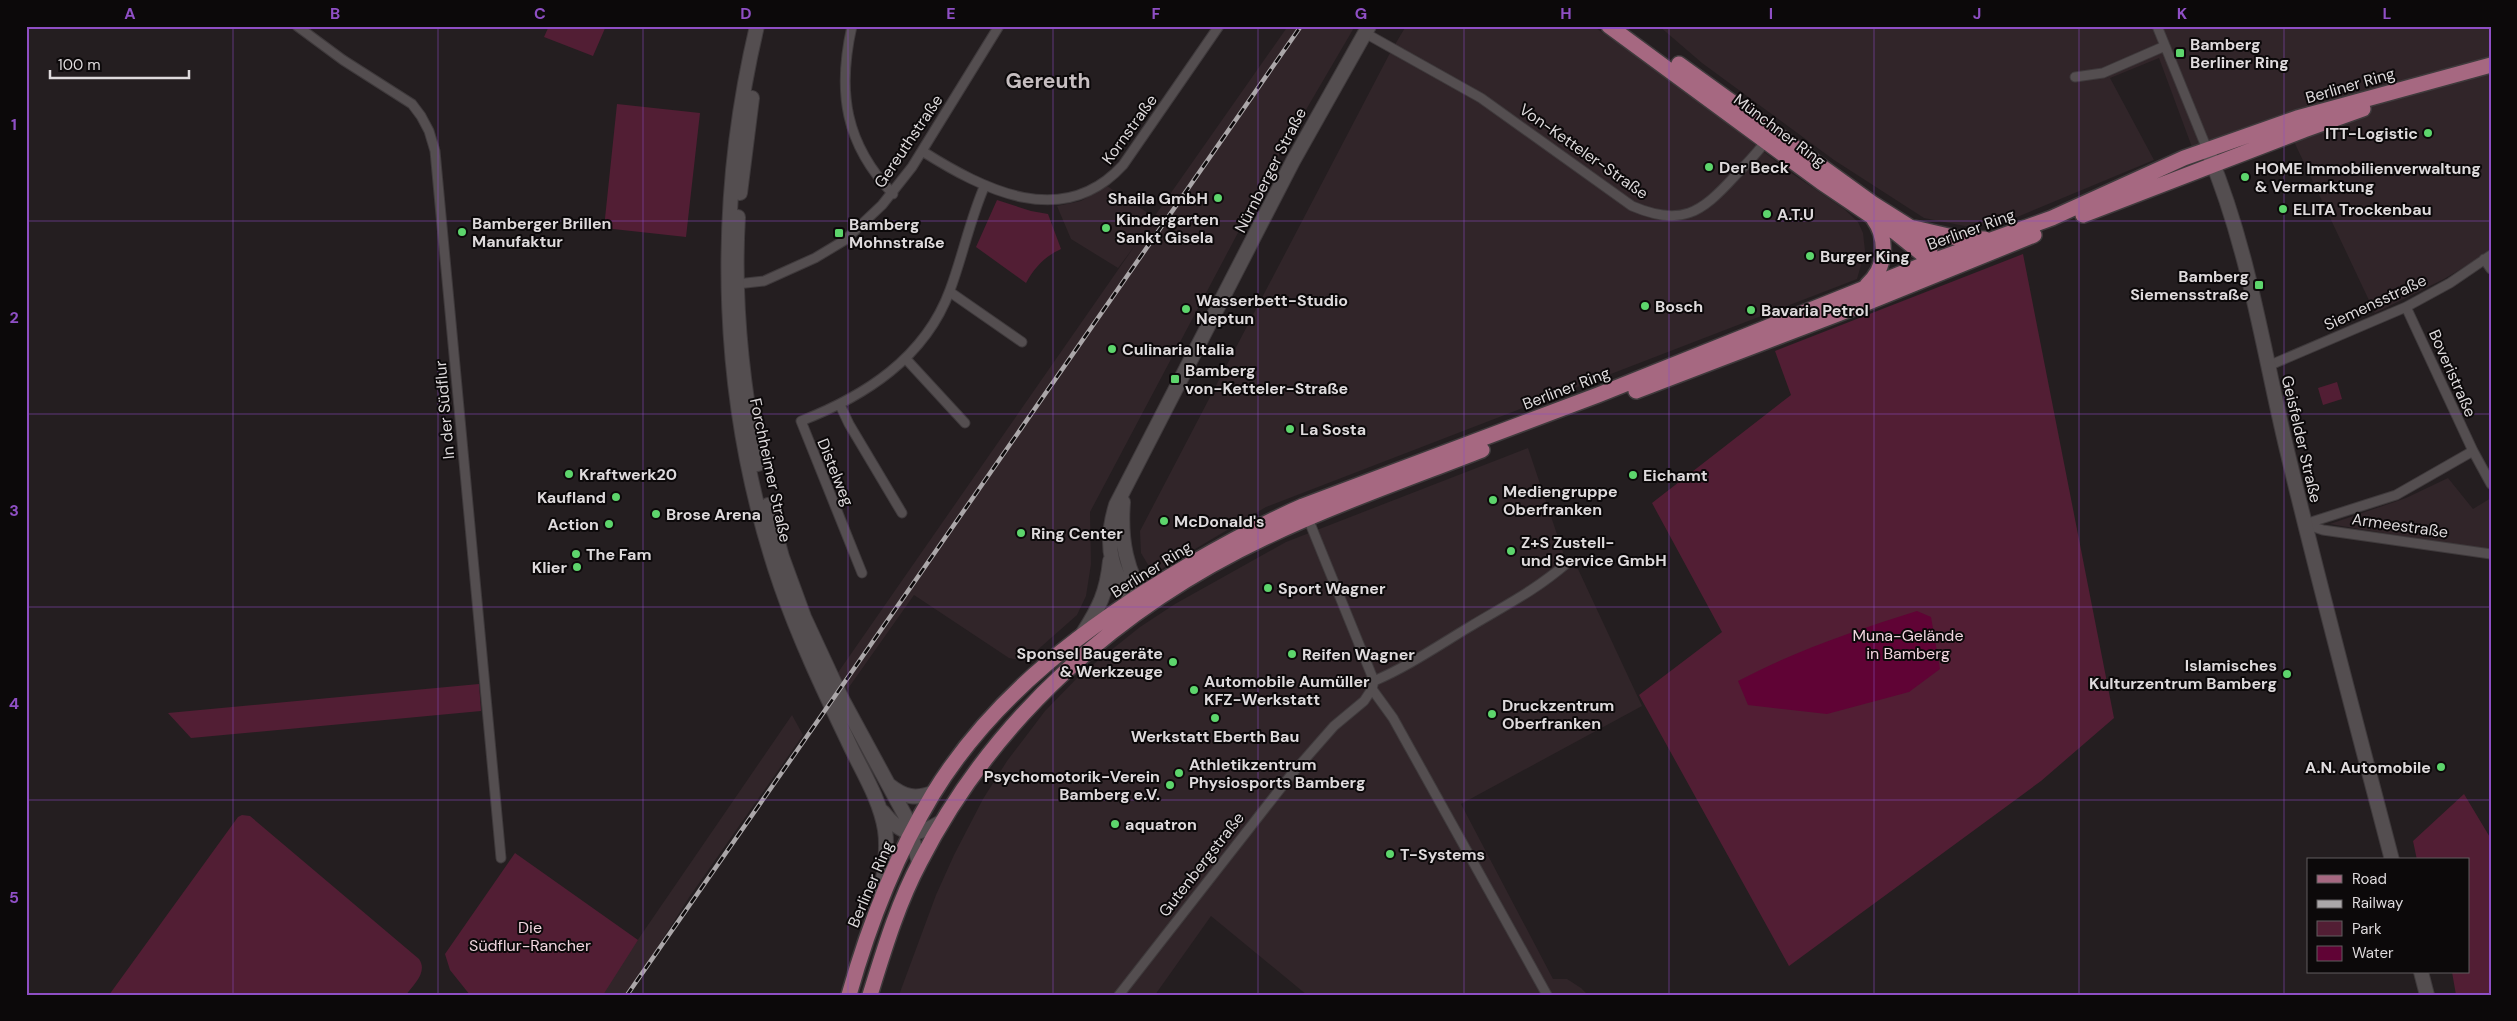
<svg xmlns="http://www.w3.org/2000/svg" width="2517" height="1021" font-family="'DM Sans',sans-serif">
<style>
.built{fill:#312529}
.green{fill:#521e34}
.water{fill:#600335}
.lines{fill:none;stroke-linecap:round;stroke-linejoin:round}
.street-casing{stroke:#3f3a3c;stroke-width:11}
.secondary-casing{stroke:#3f3a3c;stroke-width:16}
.primary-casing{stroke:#3f3a3c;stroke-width:18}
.street{stroke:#544e50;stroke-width:9}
.secondary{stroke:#544e50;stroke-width:14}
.primary{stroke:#a66881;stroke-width:15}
.rail-casing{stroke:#aba7a9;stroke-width:4.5}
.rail{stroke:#0c090a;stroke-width:2.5;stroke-dasharray:8;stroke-linecap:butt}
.grid{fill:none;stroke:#8f4fc5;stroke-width:1;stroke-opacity:0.55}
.poi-dot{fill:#5dd56c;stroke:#0c090a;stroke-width:2}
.labels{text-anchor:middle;stroke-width:4;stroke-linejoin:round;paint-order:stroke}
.poi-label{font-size:16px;font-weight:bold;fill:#dedadc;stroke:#0c090a;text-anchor:start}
.street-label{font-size:16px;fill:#dedadc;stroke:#0c090a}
.park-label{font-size:16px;fill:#f1d6df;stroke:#0c090a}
.district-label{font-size:21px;font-weight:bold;fill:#c6bec0;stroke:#0c090a}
.neatline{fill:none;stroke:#8f4fc5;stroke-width:2}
.grid-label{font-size:16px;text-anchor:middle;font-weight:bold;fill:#8f4fc5}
</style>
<rect width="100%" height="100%" fill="#241e20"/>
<path class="built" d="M1288,26H1355L1276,161L1090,512L1091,564L1086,596L1077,615L1025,661L1009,658L914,595L847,690L837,674L1136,244L1118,268L1071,239L1057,206L1081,201L1107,186L1154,217Z
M1406,26H1593L1688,92L1787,170L1844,209L1858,222L1863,233L1865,251L1857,279L1266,507L1158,571L1150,568L1141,553L1140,531L1390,53Z
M1659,26H2491V251L2444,279L2375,313L2289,131L2199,166L2159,58L2110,78L2154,160L2010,220L1970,227L1924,218L1834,160L1702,63Z
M1528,448L1568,567L1578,569L1642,706L1461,804L1553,979H1567L1581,988L1588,995H1307L1211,916L1155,995H899L936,895L954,855L983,799L1007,761L1045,711L1080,675L1140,627L1175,604L1286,542Z
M2448,478L2473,509L2491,498V551L2330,524L2406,498Z
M792,715L803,735L690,896L627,995H600Z"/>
<path class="green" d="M549,26H606L593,56L544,37Z
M617,104L700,113L686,237L604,228Z
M997,200L1031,211L1048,214L1061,249C1044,257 1035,267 1026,283L976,247Z
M2023,254L2114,718L2041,781L1789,966L1639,695L1722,632L1652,503L1791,395L1775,351Z
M2337,382L2342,399L2323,405L2318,388Z
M479,684L481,711L191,738L168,713Z
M2464,794L2491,839V995H2456L2452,972H2468V860H2417L2413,841Z
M242,815L250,816L419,959C428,972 414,984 406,995H109L238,817Z
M515,853L638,940L603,995H470L450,970L445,954Z"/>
<path class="water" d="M1917,611L1931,617L1940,669L1909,692L1827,714L1748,705L1738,681C1797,650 1854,631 1917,611Z"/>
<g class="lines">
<g class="street-casing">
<path id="street" d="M297,26L343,60L412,104L421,116L429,131L435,151L501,858
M852,26C837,92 845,144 893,194
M2157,26L2207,149
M1365,33L1481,98L1632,206C1681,227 1701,213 1734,177C1745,165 1758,153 1767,139
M2075,77L2103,73L2165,46
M922,151C984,190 1063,231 1123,165L1219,26
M2484,259L2491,269
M737,284L764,281L815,258L845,240L882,205L912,167L999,26
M950,292L1022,342
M2406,307L2473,451L2491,484
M906,359L965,423
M2268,366L2406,307L2450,283L2491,255
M840,405L849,424L902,513
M2305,524L2323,530L2491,554
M2305,524L2396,495L2473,451
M862,573L801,421C865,396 925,358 950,290C963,255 970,219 985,185
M1374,681C1409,666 1439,645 1471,626C1506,605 1536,590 1567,563
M1372,689L1393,718L1547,995
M1119,995L1291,775L1334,726L1364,701L1372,689L1374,681L1307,516"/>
</g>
<g class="secondary-casing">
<path id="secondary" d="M757,26C713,211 719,406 781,586C799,638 823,689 847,739C860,768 880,798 885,830C888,849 884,874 881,893
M2209,154C2248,247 2263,349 2286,446C2319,585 2356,722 2392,860
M740,193L752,98
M738,217C733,299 742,384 758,464
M1123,502C1120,540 1126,571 1147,603
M768,505L782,557L804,617L842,699L907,819L919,863
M1137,610C1113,571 1102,551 1116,505L1293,161L1369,26
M1083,633C1099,608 1107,592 1110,561
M889,785C904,797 916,800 934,792
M883,812C902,836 915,838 941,822
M2421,972L2427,995"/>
</g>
<g class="primary-casing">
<path id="primary" d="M1609,26L1821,182L1895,232L1936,265
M1679,64L1872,203L1910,227L1930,248L1928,268
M2083,215L2304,130L2363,109
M1914,228L1957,238L1985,239
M1867,285C1887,267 1888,239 1873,218
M1636,391L1864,304L2034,235
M849,995C869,924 895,857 933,794C994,694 1090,623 1189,565C1227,543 1264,523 1303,506L1598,395L1930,262L2052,218L2184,158L2297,118L2491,65
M870,995C884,950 898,903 920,862C994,717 1120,606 1266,537C1336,504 1410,478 1482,450"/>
</g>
<use href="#street" class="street"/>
<use href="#secondary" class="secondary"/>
<use href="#primary" class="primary"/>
<g class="rail-casing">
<path id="rail" d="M627,995L1301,26"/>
</g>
<use href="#rail" class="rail"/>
</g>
<path class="grid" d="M233,26V995M438,26V995M643,26V995M848,26V995M1053,26V995M1258,26V995M1464,26V995M1669,26V995M1874,26V995M2079,26V995M2284,26V995M26,221H2491M26,414H2491M26,607H2491M26,800H2491"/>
<g class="poi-dot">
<rect x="2175" y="48" width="10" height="10" rx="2.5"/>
<circle cx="2428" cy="133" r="5"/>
<circle cx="1709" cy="167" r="5"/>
<circle cx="2245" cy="177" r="5"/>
<circle cx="1218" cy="198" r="5"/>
<circle cx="2283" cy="209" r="5"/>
<circle cx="1767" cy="214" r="5"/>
<circle cx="1106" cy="228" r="5"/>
<circle cx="462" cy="232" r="5"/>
<rect x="834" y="228" width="10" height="10" rx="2.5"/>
<circle cx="1810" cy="256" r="5"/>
<rect x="2254" y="280" width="10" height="10" rx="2.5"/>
<circle cx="1645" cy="306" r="5"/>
<circle cx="1186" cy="309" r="5"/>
<circle cx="1751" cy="310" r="5"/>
<circle cx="1112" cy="349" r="5"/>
<rect x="1170" y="374" width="10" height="10" rx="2.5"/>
<circle cx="1290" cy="429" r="5"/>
<circle cx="569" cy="474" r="5"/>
<circle cx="1633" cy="475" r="5"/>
<circle cx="616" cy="497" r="5"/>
<circle cx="1493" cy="500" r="5"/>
<circle cx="656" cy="514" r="5"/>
<circle cx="1164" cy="521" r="5"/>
<circle cx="609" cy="524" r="5"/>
<circle cx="1021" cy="533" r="5"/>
<circle cx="1511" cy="551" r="5"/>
<circle cx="576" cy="554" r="5"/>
<circle cx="577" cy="567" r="5"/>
<circle cx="1268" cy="588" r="5"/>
<circle cx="1292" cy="654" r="5"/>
<circle cx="1173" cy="662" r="5"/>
<circle cx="2287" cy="674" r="5"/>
<circle cx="1194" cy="690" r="5"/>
<circle cx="1492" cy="714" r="5"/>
<circle cx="1215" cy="718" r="5"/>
<circle cx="2441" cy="767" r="5"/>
<circle cx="1179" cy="773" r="5"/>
<circle cx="1170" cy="785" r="5"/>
<circle cx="1115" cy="824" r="5"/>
<circle cx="1390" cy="854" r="5"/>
</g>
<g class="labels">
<g class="poi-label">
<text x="2190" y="50">Bamberg<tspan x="2190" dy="18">Berliner Ring</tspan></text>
<text x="2418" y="139" text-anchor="end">ITT-Logistic</text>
<text x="1719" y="173">Der Beck</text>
<text x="2255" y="174">HOME Immobilienverwaltung<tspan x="2255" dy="18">&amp; Vermarktung</tspan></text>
<text x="1208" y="204" text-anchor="end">Shaila GmbH</text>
<text x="2293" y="215">ELITA Trockenbau</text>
<text x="1777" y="220">A.T.U</text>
<text x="1116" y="225">Kindergarten<tspan x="1116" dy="18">Sankt Gisela</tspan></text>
<text x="472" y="229">Bamberger Brillen<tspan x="472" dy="18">Manufaktur</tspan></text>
<text x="849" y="230">Bamberg<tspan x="849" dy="18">Mohnstraße</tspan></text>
<text x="1820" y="262">Burger King</text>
<text x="2249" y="282" text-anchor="end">Bamberg<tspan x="2249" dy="18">Siemensstraße</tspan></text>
<text x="1196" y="306">Wasserbett-Studio<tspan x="1196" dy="18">Neptun</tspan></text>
<text x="1655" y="312">Bosch</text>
<text x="1761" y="316">Bavaria Petrol</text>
<text x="1122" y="355">Culinaria Italia</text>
<text x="1185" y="376">Bamberg<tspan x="1185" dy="18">von-Ketteler-Straße</tspan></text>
<text x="1300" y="435">La Sosta</text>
<text x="579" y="480">Kraftwerk20</text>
<text x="1643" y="481">Eichamt</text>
<text x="1503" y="497">Mediengruppe<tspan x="1503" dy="18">Oberfranken</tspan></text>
<text x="606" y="503" text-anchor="end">Kaufland</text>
<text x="666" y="520">Brose Arena</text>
<text x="1174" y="527">McDonald's</text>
<text x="599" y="530" text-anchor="end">Action</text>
<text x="1031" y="539">Ring Center</text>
<text x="1521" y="548">Z+S Zustell-<tspan x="1521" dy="18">und Service GmbH</tspan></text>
<text x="586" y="560">The Fam</text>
<text x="567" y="573" text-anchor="end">Klier</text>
<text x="1278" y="594">Sport Wagner</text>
<text x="1163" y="659" text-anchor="end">Sponsel Baugeräte<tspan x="1163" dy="18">&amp; Werkzeuge</tspan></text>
<text x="1302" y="660">Reifen Wagner</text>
<text x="2277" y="671" text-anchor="end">Islamisches<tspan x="2277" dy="18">Kulturzentrum Bamberg</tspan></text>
<text x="1204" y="687">Automobile Aumüller<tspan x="1204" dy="18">KFZ-Werkstatt</tspan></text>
<text x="1502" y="711">Druckzentrum<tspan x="1502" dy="18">Oberfranken</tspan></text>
<text x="1215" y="742" text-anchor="middle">Werkstatt Eberth Bau</text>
<text x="1189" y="770">Athletikzentrum<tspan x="1189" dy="18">Physiosports Bamberg</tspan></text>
<text x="2431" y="773" text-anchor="end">A.N. Automobile</text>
<text x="1160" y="782" text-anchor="end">Psychomotorik-Verein<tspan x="1160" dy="18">Bamberg e.V.</tspan></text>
<text x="1125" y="830">aquatron</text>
<text x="1400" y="860">T-Systems</text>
</g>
<g class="street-label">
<text transform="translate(2350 85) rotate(-16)" y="6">Berliner Ring</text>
<text transform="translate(1129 129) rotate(-54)" y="6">Kornstraße</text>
<text transform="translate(1780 130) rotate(37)" y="6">Münchner Ring</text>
<text transform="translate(908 141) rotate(-56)" y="6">Gereuthstraße</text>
<text transform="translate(1584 151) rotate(35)" y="6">Von-Ketteler-Straße</text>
<text transform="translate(1270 170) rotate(-63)" y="6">Nürnberger Straße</text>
<text transform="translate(1971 229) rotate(-20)" y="6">Berliner Ring</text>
<text transform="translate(2375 302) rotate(-25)" y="6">Siemensstraße</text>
<text transform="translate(2453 373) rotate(66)" y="6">Boveristraße</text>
<text transform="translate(1566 388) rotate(-21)" y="6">Berliner Ring</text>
<text transform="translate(444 410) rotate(-95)" y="6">In der Südflur</text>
<text transform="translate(2302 439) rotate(77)" y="6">Geisfelder Straße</text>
<text transform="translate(771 470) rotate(78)" y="6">Forchheimer Straße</text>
<text transform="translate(836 472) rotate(68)" y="6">Distelweg</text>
<text transform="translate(2400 525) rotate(8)" y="6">Armeestraße</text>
<text transform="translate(1151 569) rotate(-32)" y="6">Berliner Ring</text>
<text transform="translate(1201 864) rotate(-52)" y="6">Gutenbergstraße</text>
<text transform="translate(870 884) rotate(-67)" y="6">Berliner Ring</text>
</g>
<g class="park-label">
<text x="1908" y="641">Muna-Gelände<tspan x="1908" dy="18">in Bamberg</tspan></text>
<text x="530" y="933">Die<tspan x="530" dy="18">Südflur-Rancher</tspan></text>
</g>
<g class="district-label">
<text x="1048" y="88">Gereuth</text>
</g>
</g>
<rect width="2517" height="1021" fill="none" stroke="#0c090a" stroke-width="55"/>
<rect x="2307" y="858" width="162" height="115" fill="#0c090a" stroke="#605d5e"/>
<rect x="2317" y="875" width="25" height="8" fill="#a66881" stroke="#605d5e"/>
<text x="2352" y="884" font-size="15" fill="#dedadc">Road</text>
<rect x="2317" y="900" width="25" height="8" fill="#aba7a9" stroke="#605d5e"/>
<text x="2352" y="908" font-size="15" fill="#dedadc">Railway</text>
<rect x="2317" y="921" width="25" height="15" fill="#521e34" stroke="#605d5e"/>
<text x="2352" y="934" font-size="15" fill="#dedadc">Park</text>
<rect x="2317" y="946" width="25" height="15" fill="#600335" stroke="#605d5e"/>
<text x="2352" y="958" font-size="15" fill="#dedadc">Water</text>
<path d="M50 70v8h139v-8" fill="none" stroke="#dedadc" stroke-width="2.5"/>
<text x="58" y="70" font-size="15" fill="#dedadc" stroke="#0c090a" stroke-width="4" paint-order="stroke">100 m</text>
<rect x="28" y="28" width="2462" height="966" class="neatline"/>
<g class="grid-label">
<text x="130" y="19">A</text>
<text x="335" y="19">B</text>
<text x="540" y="19">C</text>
<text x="746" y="19">D</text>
<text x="951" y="19">E</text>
<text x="1156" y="19">F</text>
<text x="1361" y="19">G</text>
<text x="1566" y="19">H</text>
<text x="1771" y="19">I</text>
<text x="1977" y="19">J</text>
<text x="2182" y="19">K</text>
<text x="2387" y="19">L</text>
<text x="14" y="130">1</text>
<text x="14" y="323">2</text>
<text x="14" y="516">3</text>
<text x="14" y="709">4</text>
<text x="14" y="903">5</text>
</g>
</svg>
